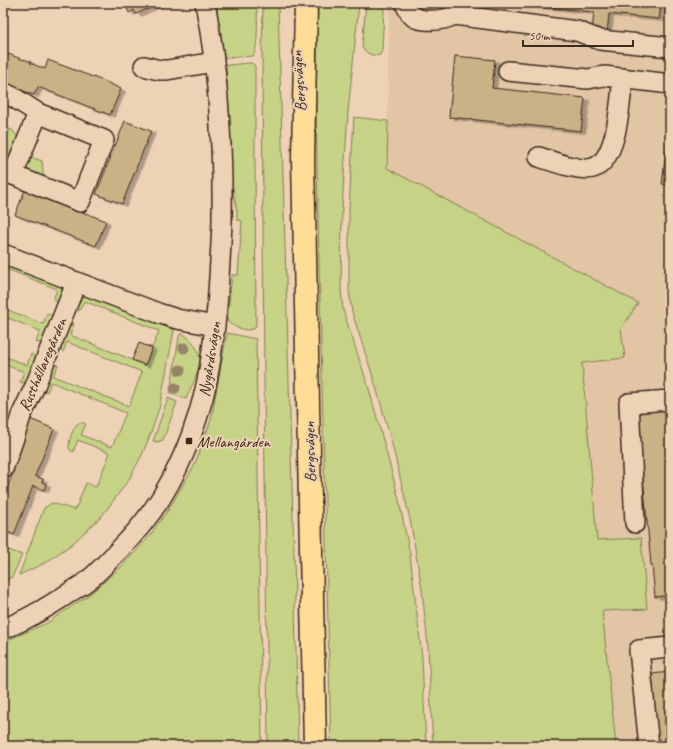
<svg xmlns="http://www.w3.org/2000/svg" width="673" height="749" font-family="Caveat,sans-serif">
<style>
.built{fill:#e1c5a4}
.green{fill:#c6d386;stroke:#807e52}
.building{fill:#cbb186;stroke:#3b2a1e;filter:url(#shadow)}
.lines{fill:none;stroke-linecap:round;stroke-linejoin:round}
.minor-casing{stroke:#3b2a1e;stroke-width:22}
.major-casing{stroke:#3b2a1e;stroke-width:25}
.minor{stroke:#eed2b5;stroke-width:19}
.major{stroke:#ffdd96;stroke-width:22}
.tree{fill:#97836b}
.poi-dot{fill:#3b2a1e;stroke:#eed2b5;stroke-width:1.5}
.labels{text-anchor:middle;stroke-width:4;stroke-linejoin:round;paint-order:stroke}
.street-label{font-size:16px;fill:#3b2a1e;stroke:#eed2b5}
.poi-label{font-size:16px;fill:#3b2a1e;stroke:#eed2b5;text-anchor:start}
</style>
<defs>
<filter id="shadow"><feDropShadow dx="4.5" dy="2.5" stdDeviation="0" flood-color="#0004"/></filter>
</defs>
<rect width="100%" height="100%" fill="#eed2b5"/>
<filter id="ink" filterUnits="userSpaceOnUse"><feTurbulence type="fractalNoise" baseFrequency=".025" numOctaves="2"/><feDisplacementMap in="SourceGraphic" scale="8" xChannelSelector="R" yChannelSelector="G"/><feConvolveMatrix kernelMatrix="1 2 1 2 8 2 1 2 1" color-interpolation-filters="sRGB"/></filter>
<g filter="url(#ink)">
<path class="built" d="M389,3H670V746H616L602,611L641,538L597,541L582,363L625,358L387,168Z"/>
<path class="green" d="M216,3H257C257,14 259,48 253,56L225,58L224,55Z
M263,3H278L294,555L298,746H268L264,382L262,58Z
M318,3H359L348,112L342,208L341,289L343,310L369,389L386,451L398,496L410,554L422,658L426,746H331L319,262L316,109Z
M366,3H381L384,10L382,50L380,55C372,57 367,53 362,48Z
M249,63H252L255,66V165L256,324L255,328C247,333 232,327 227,321L232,275H238L242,221L237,220V212L232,183L229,110L226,68L228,65Z
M354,117L388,121L387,168L638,303L621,329L625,358L582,363L597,540L641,538L647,609L602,611L616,746H433L428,646L422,590L410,519L391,440L374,380L352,312L349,291V209Z
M9,129L12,130L17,136L20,144L13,159L3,151Z
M28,156L42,161L44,181L21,172Z
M3,262L60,285L63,292L61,300L57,301L53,300L57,289L4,268L3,270Z
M85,296H89L97,299L174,330L160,405L152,430L142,455L128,481L101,517L72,544L45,563L19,575L44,508L52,503L75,510L86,483L96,487L110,453L78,440L73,452C72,451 71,451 70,450C66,446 74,424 79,423C81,422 84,423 86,424L81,435L112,447L126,413L51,382L47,392L43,389L52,364H54L58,365L53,376L129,406L142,372L67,342L63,352L59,348L69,324H74L70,335L145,365L159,331L84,301L79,311L77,310L75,307L80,297Z
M3,308L43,324L47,313L51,315L52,317L42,343H39L36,342L40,331L3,316Z
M181,333C192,338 201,351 200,364C198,374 190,389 186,399L170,393L179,337Z
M227,333L256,339L262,746H3V642L47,623L89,595L121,567L149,537L170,507L194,466L211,420Z
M31,354L36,357L37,360L27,382L24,383L20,382L24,372L3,364V356L27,365Z
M168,398L177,402L163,440L157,442L153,441Z
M3,548L22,555L12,577L3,581Z"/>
<path class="building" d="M125,3H161L136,14L134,10L129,13Z
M508,3H661L659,19L609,14L607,33L592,31L594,12Z
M3,52L24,60V59L31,62L30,63L45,69L48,60L106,82L121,89L110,115L38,87L34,95L3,83Z
M455,56L495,60L492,88L585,98L581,131L449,117Z
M670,117V185L662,184Z
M125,121L151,131L122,204L96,194Z
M25,190L106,221L96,246L15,215Z
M139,343L152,348L145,365L132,360Z
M670,409V595L655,597L652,565H651L640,444H641L638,412Z
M30,419L54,429L35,476L43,479L42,482L46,484L44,490L33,486L14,535L5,531L3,535V499L14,470L11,469Z
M670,672V746H658L652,674Z"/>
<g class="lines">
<g class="minor-casing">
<path id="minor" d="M405,3C407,8 409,14 414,17C420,21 436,21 443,19C447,19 451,16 455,15L577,31L600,40L670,47
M144,66L159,70H167L214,62
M508,71L588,79L604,76L670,84
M3,92L13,97L38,113L104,140L80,202L13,175L38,113
M539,157C551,161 582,172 593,168C618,160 620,101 623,78
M3,254L158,313L177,319L215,326
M3,469L14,438L21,416L35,386L76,283
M635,523L629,403L670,400
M3,629C27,620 48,607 69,593C75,589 81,586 87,581C98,573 108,561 118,551C134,535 148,518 161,498C185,459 203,410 210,364C213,345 215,326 217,307C219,278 221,250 222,221C223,148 219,75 205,3
M649,746L639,650L670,647"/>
</g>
<g class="major-casing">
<path id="major" d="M306,3L303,159L315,746"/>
</g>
<use href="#minor" class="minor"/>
<use href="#major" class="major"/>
</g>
<g class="tree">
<circle cx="184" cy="348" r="5.5"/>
<circle cx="180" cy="370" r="5.5"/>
<circle cx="175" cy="388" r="5.5"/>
</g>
</g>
<rect class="poi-dot" x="185" y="437" width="8" height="8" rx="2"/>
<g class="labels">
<g class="street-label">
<text transform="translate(298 81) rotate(-94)" y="6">Bergsvägen</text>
<text transform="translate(209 359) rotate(-81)" y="6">Nygårdsvägen</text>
<text transform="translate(42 364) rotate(-67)" y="6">Rusthållaregården</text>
<text transform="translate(309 452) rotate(-91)" y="6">Bergsvägen</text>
</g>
<g class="poi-label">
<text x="197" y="447">Mellangården</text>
</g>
</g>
<rect width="673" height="749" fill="none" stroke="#eed2b5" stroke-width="16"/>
<rect x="8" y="8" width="657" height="733" fill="none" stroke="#3b2a1e" stroke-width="1.5" filter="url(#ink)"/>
<path d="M523 40v6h110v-6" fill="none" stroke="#3b2a1e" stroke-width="2"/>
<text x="529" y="40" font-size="12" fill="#3b2a1e" stroke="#eed2b5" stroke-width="3" paint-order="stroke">50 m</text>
</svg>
